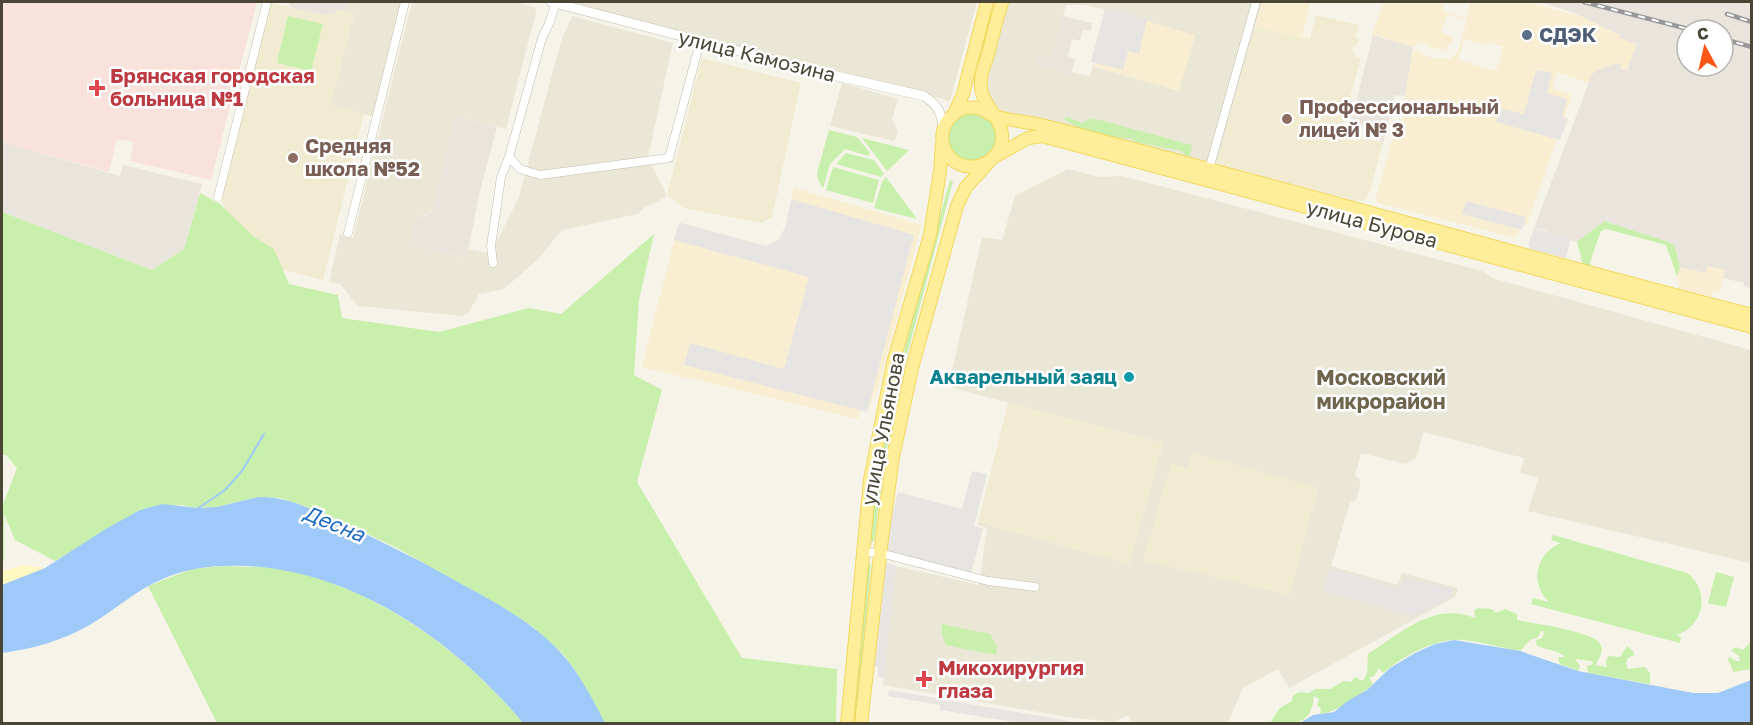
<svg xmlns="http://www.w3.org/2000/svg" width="1753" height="725" font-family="'Golos Text',sans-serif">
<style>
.residential{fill:#ebe7d6;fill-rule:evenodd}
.commercial{fill:#faeed2;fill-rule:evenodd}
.industrial{fill:#e9e5dd;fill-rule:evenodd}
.education{fill:#f1ecd1}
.medical{fill:#f8e2db}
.green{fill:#c9efad}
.sand{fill:#fef8c1}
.parking{fill:#e7e5e1}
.water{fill:#9fc9f9}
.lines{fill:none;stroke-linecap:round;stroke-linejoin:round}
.stream{stroke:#9fc9f9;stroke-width:2}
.minor-casing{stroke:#c3bdaa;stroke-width:9}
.tertiary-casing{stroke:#c3bdaa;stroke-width:10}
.primary-casing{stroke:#f2d75b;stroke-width:14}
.minor{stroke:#fff;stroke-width:8}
.tertiary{stroke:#fff;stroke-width:9}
.primary{stroke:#fe9;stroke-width:12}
.rail-casing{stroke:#989898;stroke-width:4.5}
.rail{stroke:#fff;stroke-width:2;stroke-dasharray:7;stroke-linecap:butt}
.service-dot{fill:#5c6f8a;stroke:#fff;stroke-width:2}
.health-dot{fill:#e0444e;stroke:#fff;stroke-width:2}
.education-dot{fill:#8d6e63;stroke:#fff;stroke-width:2}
.culture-dot{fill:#0f9aa8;stroke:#fff;stroke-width:2}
.labels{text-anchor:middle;stroke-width:5;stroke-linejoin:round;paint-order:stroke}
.service-label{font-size:20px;font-weight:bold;fill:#4e5e75;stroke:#fff;text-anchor:start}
.street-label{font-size:20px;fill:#4b4536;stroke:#fff}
.health-label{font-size:20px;font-weight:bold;fill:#be3a42;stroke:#fff;text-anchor:start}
.education-label{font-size:20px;font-weight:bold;fill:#785e54;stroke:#fff;text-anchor:start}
.culture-label{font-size:20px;font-weight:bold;fill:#0d838f;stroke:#fff;text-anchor:end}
.neighbourhood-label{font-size:21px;font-weight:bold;fill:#6f654c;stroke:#fff}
.water-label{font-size:21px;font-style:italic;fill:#216cc5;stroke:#fff}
</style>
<rect width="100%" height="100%" fill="#f6f4e9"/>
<path class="residential" d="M350,2H402L374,117L331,105L354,14L347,12Z
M412,2H513L537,8L506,129L455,116L433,210L429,214L421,216L410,245L466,258L469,249L489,253L495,245L519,197L561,41L572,16L673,43L648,158L667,195L664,198L644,208L638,214L562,230L538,259L504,289L479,294L469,312L462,316L358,306L340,284L329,282L340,234L353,238Z
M559,2H977L950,101Z
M1007,2H1262L1215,169L1036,121L1001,110L993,104L984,87ZM1066,5H1084L1108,10L1179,91L1093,66L1090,76L1071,72V74L1040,55L1051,59Z
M842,83L898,99L892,119L898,131L894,141L830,126Z
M1068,169L1099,177L1122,176L1482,271L1495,279L1751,350V563L1528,511L1538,478L1520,473L1524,458L1423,432L1417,457L1406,464L1361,453L1355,476L1361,480L1356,500L1350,503L1331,566L1398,585L1402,573L1458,588L1455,597L1289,688L1278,669L1243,688L1229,720L1223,723H1132L1127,715L1114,722L1067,717L883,685L896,566L979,585L987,528L978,525V522L1129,564L1163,443L1008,403L954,388L949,384L982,237L1002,240L1015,196ZM1171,464L1188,469L1318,488L1289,594Z"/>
<path class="commercial" d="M1262,2H1311L1302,36L1305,37L1304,39L1255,27Z
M1384,2H1444L1442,11L1466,18L1471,2H1528L1574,15V13L1620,35V38L1637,43L1627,71L1620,69L1592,74L1589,83L1557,72L1552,88L1572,95L1527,225L1524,224L1515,238L1375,202L1395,128L1399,126L1405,109V96L1413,49L1431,58L1450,59L1458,51L1467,20L1448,14L1441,32L1455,38L1444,50L1432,48L1421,42L1413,47L1372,34ZM1464,39L1486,46L1488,42L1503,47L1496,71L1458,60Z
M1108,10L1195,35L1179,91L1093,66Z
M794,188L922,225L877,391L871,401L869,412L860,410L858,419L642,367L678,225L681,223L766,246L779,239L786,225Z
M1708,266L1725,270L1720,292L1713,291L1711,300L1677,291L1679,285L1677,276L1680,267L1704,273Z"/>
<path class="industrial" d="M290,2H350L347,12L340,10L333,14L323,15L289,7Z
M1540,2H1751V289L1743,286L1744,283L1723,278L1725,270L1708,266L1705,273L1680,267L1675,246L1669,242L1604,221L1577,242L1541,229L1534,228L1592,74L1602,68L1618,63L1621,64L1620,69L1627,71L1637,44L1619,38L1620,35L1574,13ZM1687,30H1723V66H1687Z
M1063,16L1092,23L1091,31L1083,30L1080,41L1072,39L1068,56L1076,59L1070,75L1036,63L1040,55L1051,59Z
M1373,35L1413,47L1405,96L1395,95L1383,143L1352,118Z
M455,116L497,127L479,195L467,258L409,245L417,219L429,214L433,210Z
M2,142L120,176L123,165L202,184L184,249L152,270L2,212Z"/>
<path class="education" d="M271,3L323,15L333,14L340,10L354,14L331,105L364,114L323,280L267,266L239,250L221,198Z
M1316,15L1359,25L1355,37L1359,38L1356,47L1353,46L1352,51L1355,52L1354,56L1361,58L1341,131L1383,143L1370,190L1366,200L1353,201L1219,165L1217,161L1255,27L1303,39L1305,37L1310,39Z
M702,58L801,83L772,217L761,223L684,208L667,195Z
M1008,403L1163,443L1129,564L978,522Z
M1193,453L1318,488L1289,595L1143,560L1171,464L1188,469Z"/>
<path class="medical" d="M2,2H257L211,180L130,161L134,142L117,139L109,172L2,142Z"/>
<path class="green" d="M288,16L323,24L311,71L277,63Z
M948 137a24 24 0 1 1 48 0a24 24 0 1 1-48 0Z
M1066,117C1073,118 1077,122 1083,123L1092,118L1192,145L1190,156L1186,157L1182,151L1135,142L1133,139C1111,137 1080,133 1064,118Z
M829,130L857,137L870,153L868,156L845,149L830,164L823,189L818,180L817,173Z
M862,138L909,150L887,171Z
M846,153L874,160L884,174L881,177L836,164Z
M833,167L879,180L873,203L826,190Z
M886,177L917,219L874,208L882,182Z
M950,180L953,181L902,374L886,452L874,541L871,543L869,542C882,417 917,301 950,180Z
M200,193L220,204L254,237L274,249L289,284L338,295L342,318L439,332L529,308L561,314L654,234L639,300L634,375L662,390L637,482L742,658L837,669L836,723H605L575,670L562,653L532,626L497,604L395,547L316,510L280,498L258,497L217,507L198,508L181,505L140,510L55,561L15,540L4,514V561H2V512H4L2,507L17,468L6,455H2V212L152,270L184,249Z
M1604,221L1669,242L1675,246L1680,267L1677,276L1666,245L1606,229L1601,231L1590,262L1592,267L1583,265L1577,242Z
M1553,535L1687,573C1711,590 1704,627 1676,635L1681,637L1680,643L1531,604L1533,598L1549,602C1529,583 1536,553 1561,543L1551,540Z
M867,563L871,564L856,723L852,724Z
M223,566C253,567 284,566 313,576C396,603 468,657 523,723H217L148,586L192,569Z
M1716,572L1734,577L1726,607L1708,603Z
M1478,608L1492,609L1496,613L1505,609L1517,614V620C1531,623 1595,632 1600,644C1605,652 1598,658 1596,665L1607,667L1606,661L1608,656L1620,657L1627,646L1633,651L1634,655L1628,658L1626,663L1628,669L1645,667L1650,673V684L1588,673L1587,666L1593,664L1592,661L1575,659L1580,666L1578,671L1560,664L1558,657H1565C1559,650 1546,650 1537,646L1536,640L1542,638L1544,633L1542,630L1537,638L1530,640L1520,651C1501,648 1483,642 1464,640C1435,638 1405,655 1383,673L1379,668L1374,676L1369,678L1373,684C1362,695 1335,713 1320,714L1321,708L1317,706L1319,699L1314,696C1311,725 1298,723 1273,723L1271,721L1280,708L1292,701L1293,696L1299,692L1309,693L1315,689H1330L1344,681L1351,682L1355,677L1363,681L1367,673L1368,654C1401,633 1434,601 1475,618L1474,610Z
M942,624L990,634L997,647L996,655L946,645L942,635Z
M1751,642V669L1733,672L1730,663L1727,660L1730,657L1736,661H1740L1739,656L1731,650L1736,647L1743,650Z"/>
<path class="sand" d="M24,565L45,568L2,585V571Z"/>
<path class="parking" d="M1105,8L1147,19L1139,54L1128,51L1123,70L1091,62Z
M1536,70L1552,73L1547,94L1567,99L1562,117L1568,119L1560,140L1496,122L1500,108L1524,114Z
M791,199L914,235L867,412L684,365L690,343L784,369L809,277L674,240L678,225L681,223L766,246L779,240L786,225Z
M1466,201L1526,217L1522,230L1462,214Z
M1534,228L1571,239L1566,258L1530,249L1528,245Z
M972,471L987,474L974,526L983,528L971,574L883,551L898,492L962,509Z
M883,562L896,566L884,678L878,677V667L873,666Z
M1330,568L1400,589L1403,577L1454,589L1452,597L1415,616L1323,592Z
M889,690L1075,722L1020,723L940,710V705L888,696Z"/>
<path class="water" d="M258,497C288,496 313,510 340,522C377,539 413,557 449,577C488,599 532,620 562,654C580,674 593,700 605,723H523C455,641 355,571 246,566C217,565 191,567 165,578C137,589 114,611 88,626C61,641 32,649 2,653V585L45,568L104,530L140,510L162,504L198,508L217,507Z
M1454,640L1520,651L1578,671L1693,693H1718L1751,680V723H1300L1313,715L1334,712L1349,700L1367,690L1390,668L1415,653L1435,644Z"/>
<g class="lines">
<path class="stream" d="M197,509L225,490L242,471L264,434"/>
<g class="minor-casing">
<path id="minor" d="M509,157L520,169L540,175L669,158L700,42
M1208,173L1256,2
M218,197L267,2
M348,233L405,2
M493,263L491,246L501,177L509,157L542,38L549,24L556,2
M863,552L880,553L988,581L1035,587"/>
</g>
<g class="tertiary-casing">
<path id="tertiary" d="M551,2L815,71L924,96C938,105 942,113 943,129"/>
</g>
<g class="primary-casing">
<path id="primary" d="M1002,2C997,19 992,37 988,55C985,63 981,72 981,81C978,103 1002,116 1002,136C1003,167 959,179 945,150C935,128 954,104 977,108C984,109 987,112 992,115C1007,121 1025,121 1041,125C1087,136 1133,149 1179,161C1370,212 1560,266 1752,315
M955,112L963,94L987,2
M996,156L1028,138L1042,136L1752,327
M847,724L870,480L893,363L930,235L940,171L942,144
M861,724L882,538L893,457L912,368L957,206L966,187L988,163"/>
</g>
<use href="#minor" class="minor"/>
<use href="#tertiary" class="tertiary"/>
<use href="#primary" class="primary"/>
<g class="rail-casing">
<path id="rail" d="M1584,2L1692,30
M1727,14L1752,22
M1723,39L1752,47"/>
</g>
<use href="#rail" class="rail"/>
</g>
<circle class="service-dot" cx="1527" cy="35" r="6"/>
<g class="health-dot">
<path d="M94 79h6v6h6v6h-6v6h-6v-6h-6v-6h6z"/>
<path d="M921 670h6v6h6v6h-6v6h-6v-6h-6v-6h6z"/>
</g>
<g class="education-dot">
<circle cx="1287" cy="119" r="6"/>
<circle cx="293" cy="158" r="6"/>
</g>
<circle class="culture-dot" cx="1129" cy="377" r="6"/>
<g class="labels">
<g class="service-label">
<text x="1539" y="42">СДЭК</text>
</g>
<g class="street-label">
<text transform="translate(757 56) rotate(14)" y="7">улица Камозина</text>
<text transform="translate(1372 224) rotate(15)" y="7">улица Бурова</text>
<text transform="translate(883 429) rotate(-79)" y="7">улица Ульянова</text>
</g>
<g class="health-label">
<text x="110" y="83">Брянская городская<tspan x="110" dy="23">больница №1</tspan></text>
<text x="938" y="675">Микохирургия<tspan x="938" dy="23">глаза</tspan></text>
</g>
<g class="education-label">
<text x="1299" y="114">Профессиональный<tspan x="1299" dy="23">лицей № 3</tspan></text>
<text x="305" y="153">Средняя<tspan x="305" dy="23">школа №52</tspan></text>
</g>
<g class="culture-label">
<text x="1117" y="384">Акварельный заяц</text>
</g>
<g class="neighbourhood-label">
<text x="1381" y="385">Московский<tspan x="1381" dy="24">микрорайон</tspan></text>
</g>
<g class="water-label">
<text transform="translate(334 524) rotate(22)" y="7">Десна</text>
</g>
</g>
<rect width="1753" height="725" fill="none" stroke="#4b4536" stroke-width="6"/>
<g transform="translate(1705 48) rotate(352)"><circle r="28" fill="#ffffff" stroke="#b7b5af" stroke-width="1.5"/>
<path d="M0-4.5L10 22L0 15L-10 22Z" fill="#ff5617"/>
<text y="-9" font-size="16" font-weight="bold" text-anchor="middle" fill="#4b4536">С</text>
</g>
</svg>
